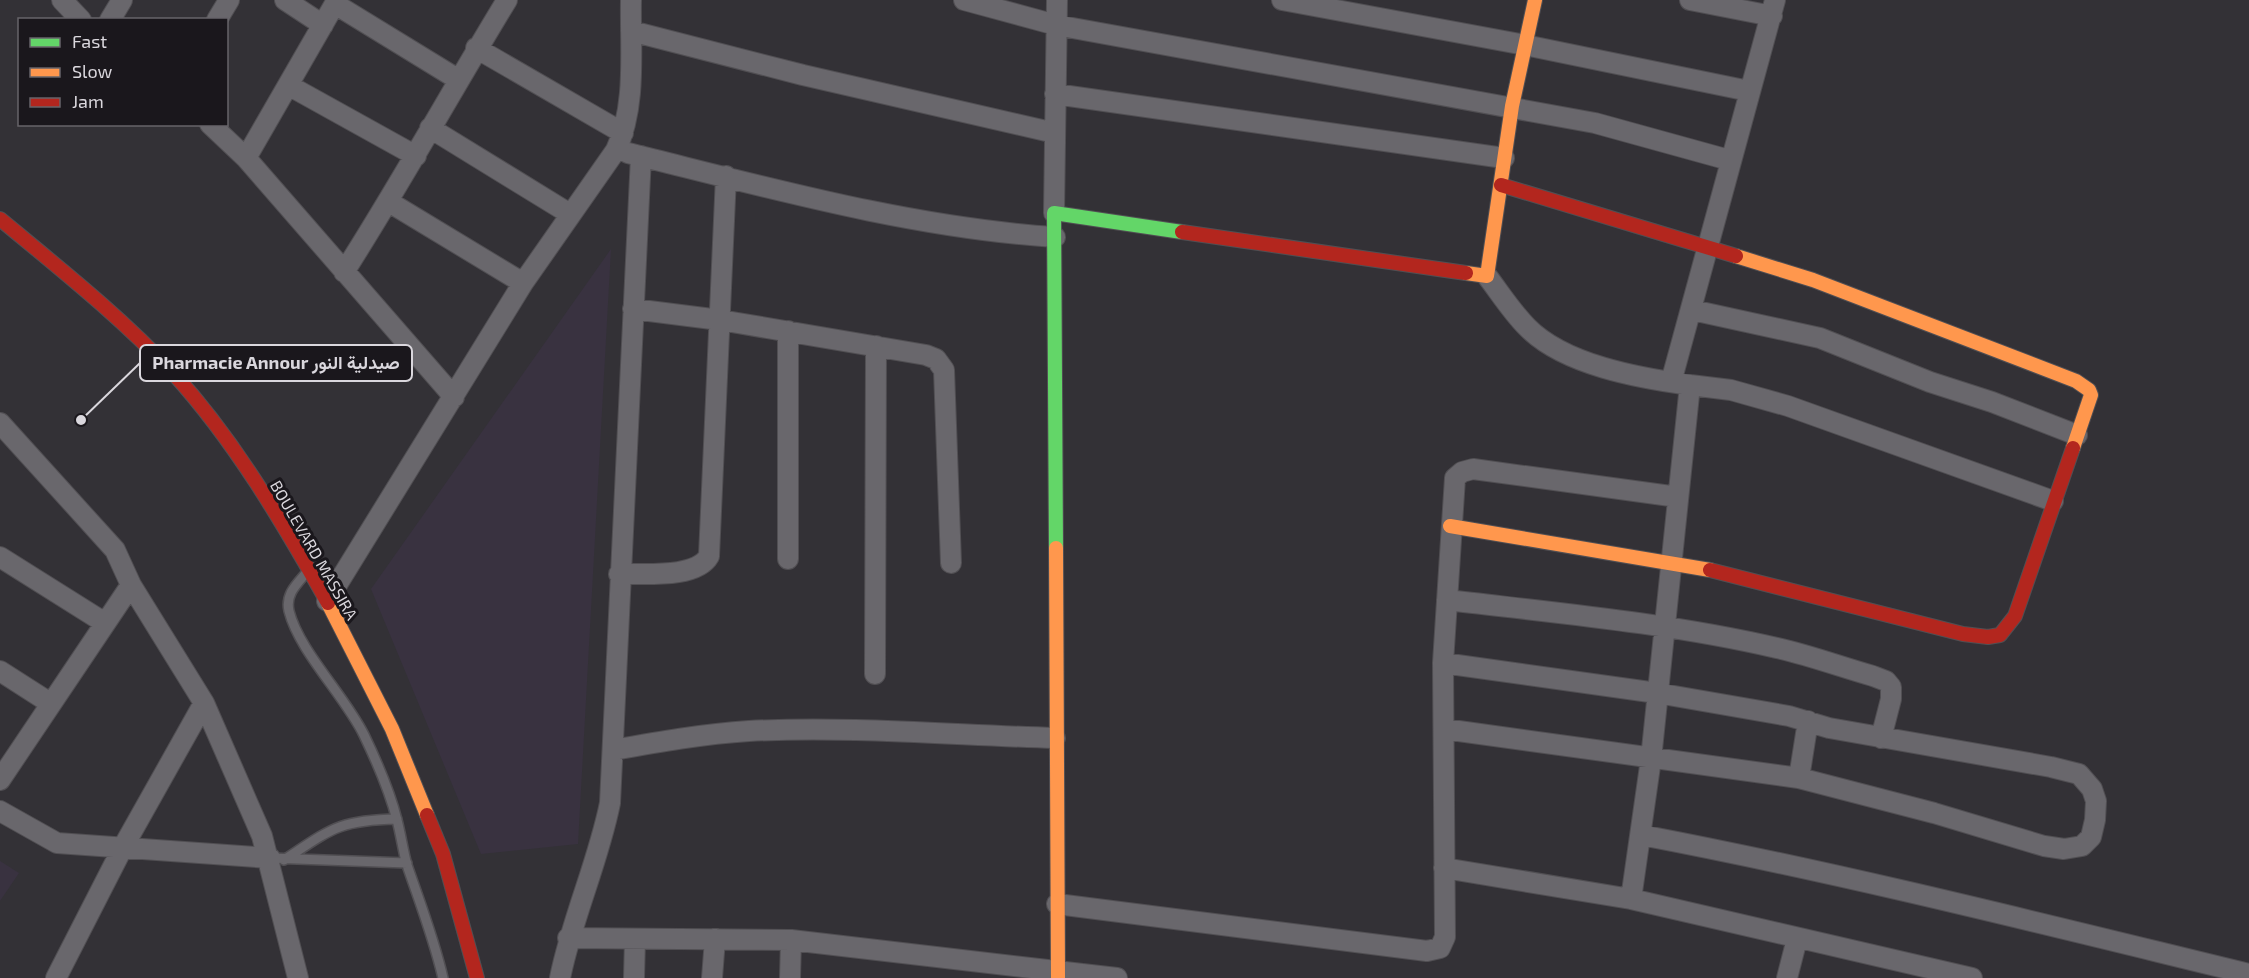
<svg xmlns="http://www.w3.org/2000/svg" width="2249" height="978" font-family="'Exo 2',Vazirmatn,sans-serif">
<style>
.built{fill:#393240}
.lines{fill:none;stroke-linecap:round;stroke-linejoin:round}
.lane-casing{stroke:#514f53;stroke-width:12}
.street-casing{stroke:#514f53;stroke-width:22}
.fast-casing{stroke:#514f53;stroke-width:16}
.slow-casing{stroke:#514f53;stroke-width:16}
.jam-casing{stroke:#514f53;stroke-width:16}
.lane{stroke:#69676c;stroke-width:9}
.street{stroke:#69676c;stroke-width:20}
.fast{stroke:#63d668;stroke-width:14}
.slow{stroke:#ff974d;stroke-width:14}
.jam{stroke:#b3261e;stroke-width:14}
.labels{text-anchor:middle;stroke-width:6;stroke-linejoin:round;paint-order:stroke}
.street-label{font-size:16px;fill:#dad7dd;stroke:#1a171c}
.leader{fill:none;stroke:#dad7dd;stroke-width:2}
.callout-dot{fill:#dad7dd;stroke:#1a171c;stroke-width:2}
.callout{fill:#1a171c;stroke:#dad7dd;stroke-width:2}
.callout-label{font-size:18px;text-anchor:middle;font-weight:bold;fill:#dad7dd}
</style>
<rect width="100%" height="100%" fill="#333136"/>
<path class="built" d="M611,249L578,844L481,854L371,589Z
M0,861L19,873L0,901Z"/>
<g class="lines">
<g class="lane-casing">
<path id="lane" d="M307,572C297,584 285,594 289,611C299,651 345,696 364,735C377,762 390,792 397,820C401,835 403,851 407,865C420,903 434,939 443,978
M270,858L407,863
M284,860C331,829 339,820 397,819"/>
</g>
<g class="street-casing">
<path id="street" d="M62,0L81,20
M285,0L323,25
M964,0L1056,25L1595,123L1729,160
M1282,0L1525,45L1749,91
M1690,0L1772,16
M335,4L459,80
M110,20L122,0
M217,20L229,0
M631,31L803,75L1055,133
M476,48L623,133
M288,85L416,156
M1055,94L1504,158
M210,124L246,158L454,397
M430,128L570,214
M628,153C766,187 912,228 1055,237
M246,158L337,0
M389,202L523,283
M1054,213L1057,0
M344,272C401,183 452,90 507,0
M1487,276C1500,293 1512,312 1527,327C1564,365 1639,378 1690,385L1651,759L1631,899
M633,309L720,320L926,355L936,359L944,370L951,563
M1692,310L1820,338L1930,382L1992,402L2077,435
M788,331V559
M1671,382L1775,0
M1690,385L1731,390L1788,406L2053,501
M0,423L115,550L131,585L204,703L262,836L298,978
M0,557L105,623
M619,574C643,573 696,579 709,556L726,176
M1447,600C1557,613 1669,623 1777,648C1809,655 1841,667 1873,676L1886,681L1891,687V699L1881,738
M327,601L523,283L616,150C637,105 630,49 631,0
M1443,663L1657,693L1789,716L1829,728L2051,767L2079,774L2092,789L2096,801L2095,820L2091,837L2082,846L2064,849L2044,846L1934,813L1799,778L1444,729
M0,671L50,703
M875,674L876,346
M613,750C658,742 703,734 749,731C850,726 953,735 1055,738
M1799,778L1808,721
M0,780L131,585
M0,811L57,843L270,858
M1641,835C1846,874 2047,925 2249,974
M1444,868L1631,899L1972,978
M1057,904L1427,951L1440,948L1445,937L1443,663L1455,478L1462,472L1473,469L1678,497
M568,938L791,940L1117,978
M56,978L122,849L204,703
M560,978C572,918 598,863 610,803L641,156
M634,978L635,939
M712,978L715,939
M790,978L791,940
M1787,978L1797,939"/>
</g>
<g class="fast-casing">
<path id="fast" d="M1056,548L1054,213L1182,232"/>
</g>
<g class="slow-casing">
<path id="slow" d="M1736,256L1813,280L2076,381L2089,390L2091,395L2073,448
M1466,273L1487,276L1512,106L1535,0
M1450,526L1710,570
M1056,548L1058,978
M328,603L392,729L427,815"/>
</g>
<g class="jam-casing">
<path id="jam" d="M1501,185L1736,256
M0,219C59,268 121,317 173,373C235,441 283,523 328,603
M1182,232L1466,273
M1710,570L1963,634L1988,637L2000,635L2015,616L2073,448
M427,815L443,854L477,978"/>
</g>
<use href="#lane" class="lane"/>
<use href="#street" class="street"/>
<use href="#fast" class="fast"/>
<use href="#slow" class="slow"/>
<use href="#jam" class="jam"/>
</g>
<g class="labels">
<g class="street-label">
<text transform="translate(314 550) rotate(60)" y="6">BOULEVARD MASSIRA</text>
</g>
</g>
<path class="leader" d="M81 420L140 363"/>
<circle class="callout-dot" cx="81" cy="420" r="6"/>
<rect class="callout" x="140" y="345" width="272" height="36" rx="6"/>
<g class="callout-label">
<text x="276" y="369">Pharmacie Annour صيدلية النور</text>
</g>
<rect x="18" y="18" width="210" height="108" fill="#1a171c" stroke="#676469" stroke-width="1.5"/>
<rect x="30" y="38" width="30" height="9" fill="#63d668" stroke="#676469" stroke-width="1.5"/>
<text x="72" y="48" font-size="18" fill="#dad7dd">Fast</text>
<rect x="30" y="68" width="30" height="9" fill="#ff974d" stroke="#676469" stroke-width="1.5"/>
<text x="72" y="78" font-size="18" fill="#dad7dd">Slow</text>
<rect x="30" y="98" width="30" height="9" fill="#b3261e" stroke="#676469" stroke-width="1.5"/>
<text x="72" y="108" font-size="18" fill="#dad7dd">Jam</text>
</svg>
